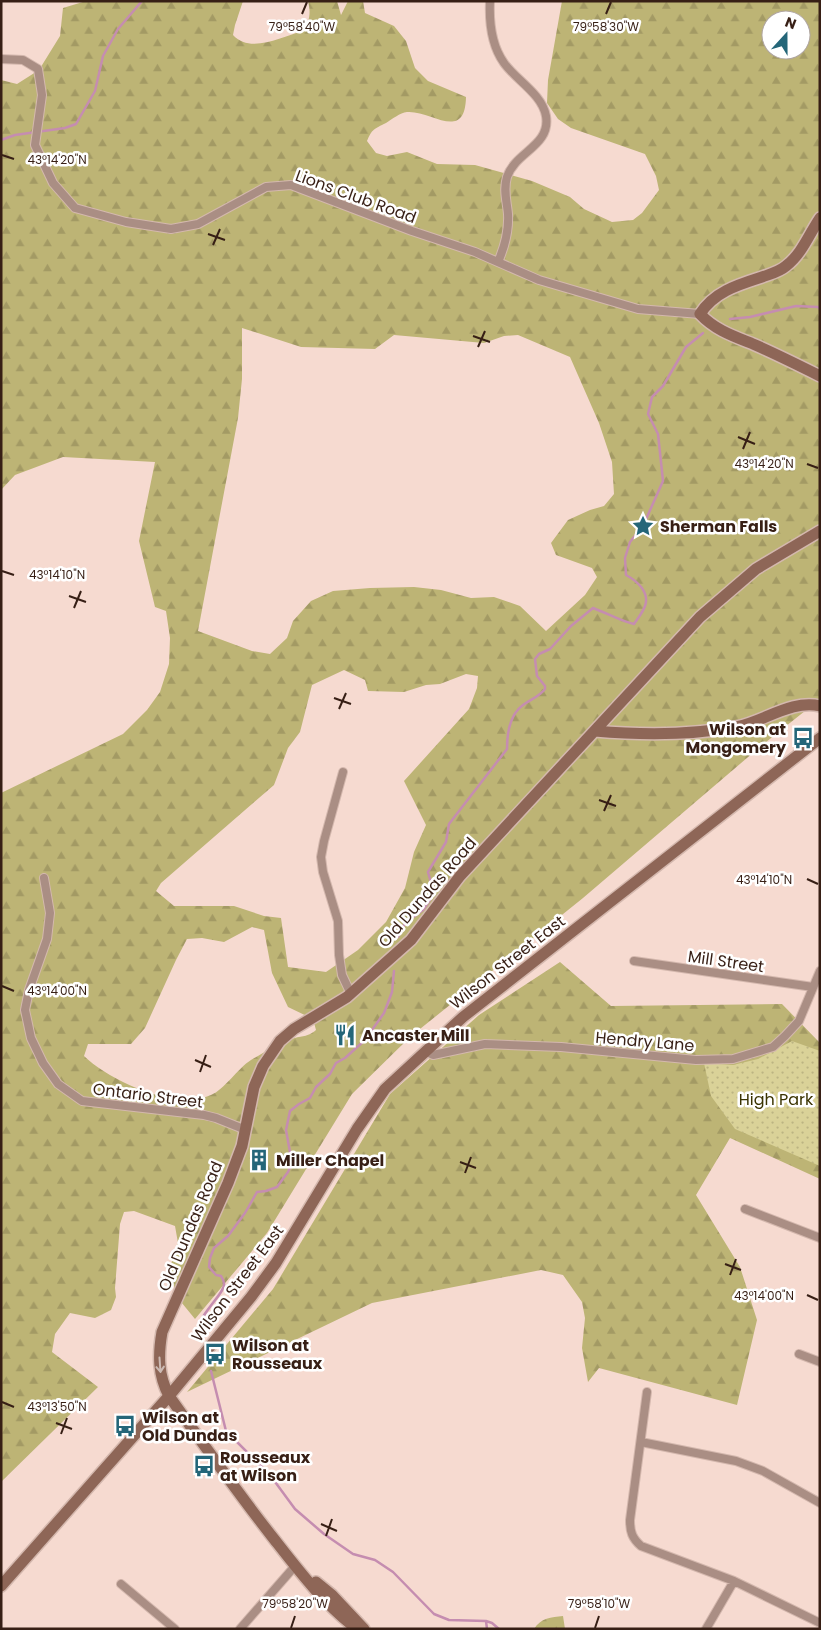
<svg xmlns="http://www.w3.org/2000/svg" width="821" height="1630" font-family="Poppins,sans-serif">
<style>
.forest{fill:url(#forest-firs);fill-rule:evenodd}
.park{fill:url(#park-dots)}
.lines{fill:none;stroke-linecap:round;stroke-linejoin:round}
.stream{stroke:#c58db0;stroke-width:2.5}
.street-casing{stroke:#d4b8ae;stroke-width:10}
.secondary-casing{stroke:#d4b8ae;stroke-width:14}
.street{stroke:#aa8e84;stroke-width:8}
.secondary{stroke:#8e6657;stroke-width:11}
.oneway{stroke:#ccbab3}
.ticks{fill:none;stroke:#371f15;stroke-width:2}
.labels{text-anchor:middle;stroke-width:5;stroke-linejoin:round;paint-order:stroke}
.street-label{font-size:16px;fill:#371f15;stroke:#fff}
.poi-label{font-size:16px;font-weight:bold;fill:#371f15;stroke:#fff;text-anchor:start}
.park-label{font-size:16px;fill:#3a3300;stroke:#fff}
.ticks-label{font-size:12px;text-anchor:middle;fill:#371f15;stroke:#fff;stroke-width:5;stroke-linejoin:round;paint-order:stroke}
</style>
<defs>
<pattern id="forest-firs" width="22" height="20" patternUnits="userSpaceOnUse" patternTransform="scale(1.25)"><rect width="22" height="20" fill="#bdb475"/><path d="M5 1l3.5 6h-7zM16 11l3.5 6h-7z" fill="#a39a64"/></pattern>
<pattern id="park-dots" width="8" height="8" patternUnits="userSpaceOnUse" patternTransform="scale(1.25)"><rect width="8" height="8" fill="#dad298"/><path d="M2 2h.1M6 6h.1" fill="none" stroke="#bcb482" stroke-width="1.8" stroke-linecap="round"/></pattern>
</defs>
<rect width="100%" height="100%" fill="#f6dad0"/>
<path class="forest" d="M86,1H243L235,25L233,35C250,54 282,37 302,31C310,22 311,13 308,1H337L341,15L348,1H363L365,13L394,26L406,41L415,68L428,81L466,97C465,143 431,110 407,112C400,113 392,119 386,123C374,129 372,129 367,141L376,153L387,156L407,152L437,164L475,165L532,181L570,197L584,209L612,222L633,220L642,213L659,190L656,176L645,154L571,128L558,119L547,103L548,80L562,1H820V699L761,746L583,898L410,1037L352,1094L267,1233L195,1319L177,1297L169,1270L178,1243L175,1226L134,1211L124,1212L120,1224L115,1288L116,1297L111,1310L95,1318L70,1313L55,1334L52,1352L98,1387L1,1482V793L123,734L147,710L160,692L169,664L170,638L166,611L155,607L139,541L155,462L63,457L15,475L1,490V80L17,84L39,70L60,36L63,8ZM771,20H801V50H771ZM242,328L301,347L375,349L394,335L484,343L504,336L518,335L570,357L599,423L612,462L614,494L604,506L590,510L568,520L551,543L556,555L592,568L597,577L585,595L546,631L520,606L494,597L471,598L441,590L414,587L370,588L333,591L311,601L293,621L287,638L270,654L252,651L198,631L238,418L242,379ZM344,670L365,680L368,691L404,692L426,685L440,684L466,674L478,676L477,688L469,709L404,781L426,825L414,852L405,888L386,922L358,950L326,972L288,967L281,918L264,916L234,906H174L156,891L161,883L274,785L288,748L300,732L312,685ZM252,927L264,930L272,973L288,1007L313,1019L316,1030C306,1038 303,1035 292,1039C278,1044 263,1053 251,1060C238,1068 224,1090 211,1095C175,1111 110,1081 84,1056L88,1044H131L145,1028L176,960L187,939L202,938L224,942Z
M560,962L611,1006L782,1004L820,1043V1179L730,1138L696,1195L740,1267L757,1320L737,1405L599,1368L588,1382L582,1348L585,1318L582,1302L563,1275L541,1270L372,1303L187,1392L273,1289L390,1094L479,1015Z
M563,1616L565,1629H534C541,1618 551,1617 563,1616Z"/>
<path class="park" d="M792,1041L820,1051V1166L735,1129L711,1096L704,1063L733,1065L758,1059Z"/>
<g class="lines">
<path class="stream" d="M1,140L15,135L65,128L76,124L95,91L103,56L118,29L142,1
M730,319L750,317L796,306L818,307L820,309
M398,937L405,923L423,910L434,894L428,872L446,842L449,824L507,749C507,734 509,715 523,705C531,699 539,697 545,689V686L537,676L535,659L539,654L550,649L571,626L593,608C607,613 620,621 634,624C638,618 643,612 645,606C650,592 637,581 626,575L625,558L630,542L643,526L663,481L658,434L648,414L652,397L663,386L686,347L703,333
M198,1329C201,1312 225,1293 224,1284C224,1281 223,1279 221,1276L216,1275L209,1267L210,1258L214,1248L228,1236L245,1213L257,1192L266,1191L277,1187L288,1172L292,1163L286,1130L290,1111L299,1104L310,1098L316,1087L330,1074L336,1063L345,1058L365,1040L384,1013L392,992L394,971
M211,1371L226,1431L270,1475L295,1509L324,1534L353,1554L375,1560L393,1572L434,1614L449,1620L486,1621L492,1623L499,1629
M486,1621L487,1629"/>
<g class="street-casing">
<path id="street" d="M490,1C489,23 491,45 504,63C516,80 542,94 546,116C551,146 515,152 507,177C503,190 507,202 508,214C509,231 505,246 498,262
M1,59L23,60L38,69L42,95L35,145L53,183L75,208L126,222L171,229L198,224L266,187L291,185L412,231L475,252L539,280L638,309L700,314
M343,772L324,841L321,857L323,872L338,921L339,955L342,975L351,994
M44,878L50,913L47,939L29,990L25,1010L31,1038L43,1063L58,1084L82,1101L204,1115L216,1118L246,1130
M634,961L813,987
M425,1051L433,1055L485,1044L561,1047L696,1060L733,1059L773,1047L785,1036L799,1021L820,971
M745,1209L820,1238
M799,1354L820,1362
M647,1392L630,1520C630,1532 632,1538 641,1546L734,1581L820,1623
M641,1442L736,1461L763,1471L820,1503
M121,1584L175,1629
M240,1629L295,1566
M706,1629L734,1581"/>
</g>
<g class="secondary-casing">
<path id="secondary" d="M820,218C809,234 802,254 786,266C779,272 770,274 762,277C737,285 714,292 700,314C715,330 733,336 753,344C776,354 798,365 820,376
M595,731C641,735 691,735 736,727C763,722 792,699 820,706
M316,1582L332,1595L364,1629
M1,1586L169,1396L251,1297L276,1263L357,1129L385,1089L463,1017L820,738
M357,1629C324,1604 299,1571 274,1539C237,1492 203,1444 169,1396C158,1375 158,1355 162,1332L228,1183L242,1146L254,1087L263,1066L280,1041L294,1029L347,997L411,940L460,876L700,617L756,569L820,531"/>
</g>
<use href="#street" class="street"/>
<use href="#secondary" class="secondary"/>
</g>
<defs><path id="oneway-shaft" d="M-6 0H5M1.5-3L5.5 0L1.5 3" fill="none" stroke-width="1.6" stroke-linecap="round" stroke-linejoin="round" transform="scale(1.25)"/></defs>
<use class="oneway" href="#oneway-shaft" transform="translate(160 1365) rotate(86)"/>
<path class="ticks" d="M302,14L307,2M606,14L611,2M2,155L14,159M208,234L225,240M213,245L220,229M473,336L490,342M478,347L485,331M738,437L755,444M743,449L750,432M807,464L818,468M2,571L14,575M69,596L86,602M74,608L81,591M334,698L351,704M339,709L346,693M599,800L616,806M604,811L611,795M807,879L818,884M2,986L14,991M195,1060L211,1067M200,1072L206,1055M460,1162L476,1168M465,1173L471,1157M725,1264L741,1270M730,1275L736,1259M807,1295L818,1300M2,1402L14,1407M56,1423L72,1429M61,1434L67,1418M321,1524L337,1531M326,1536L332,1519M291,1628L295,1616M595,1628L599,1616"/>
<defs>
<g id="sight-bare" transform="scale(1.725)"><path d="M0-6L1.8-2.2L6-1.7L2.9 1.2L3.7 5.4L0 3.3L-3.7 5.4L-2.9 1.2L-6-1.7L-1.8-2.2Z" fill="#246679" stroke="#fff" stroke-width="2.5" paint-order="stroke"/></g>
<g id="bus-bare" transform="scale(1.725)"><path d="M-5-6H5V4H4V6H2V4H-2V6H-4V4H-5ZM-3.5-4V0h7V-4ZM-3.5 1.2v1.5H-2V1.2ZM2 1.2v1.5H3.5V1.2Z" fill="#246679" stroke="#fff" stroke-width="2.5" paint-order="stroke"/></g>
<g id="restaurant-bare" transform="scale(1.725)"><path d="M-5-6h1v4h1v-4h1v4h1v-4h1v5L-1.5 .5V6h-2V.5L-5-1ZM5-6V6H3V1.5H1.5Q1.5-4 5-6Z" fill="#246679" stroke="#fff" stroke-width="2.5" paint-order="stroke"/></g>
<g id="building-bare" transform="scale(1.725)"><path d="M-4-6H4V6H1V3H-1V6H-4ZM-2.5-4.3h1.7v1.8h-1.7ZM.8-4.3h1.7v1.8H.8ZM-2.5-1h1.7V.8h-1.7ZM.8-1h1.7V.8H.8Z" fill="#246679" stroke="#fff" stroke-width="2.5" paint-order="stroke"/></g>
</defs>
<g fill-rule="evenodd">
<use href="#sight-bare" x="643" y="526"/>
<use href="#bus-bare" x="803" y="738"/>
<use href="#restaurant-bare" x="345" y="1035"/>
<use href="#building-bare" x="259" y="1160"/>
<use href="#bus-bare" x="215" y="1354"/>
<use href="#bus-bare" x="125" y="1426"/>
<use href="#bus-bare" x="204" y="1466"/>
</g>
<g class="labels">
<g class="street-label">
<text transform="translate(356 196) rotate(20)" y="6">Lions Club Road</text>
<text transform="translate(427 892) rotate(-49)" y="6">Old Dundas Road</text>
<text transform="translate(726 961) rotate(8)" y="6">Mill Street</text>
<text transform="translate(507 962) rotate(-38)" y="6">Wilson Street East</text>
<text transform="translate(645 1041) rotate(5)" y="6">Hendry Lane</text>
<text transform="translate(148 1095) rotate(7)" y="6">Ontario Street</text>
<text transform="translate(190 1226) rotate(-67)" y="6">Old Dundas Road</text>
<text transform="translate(237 1283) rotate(-53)" y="6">Wilson Street East</text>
</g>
<g class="poi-label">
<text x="660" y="532">Sherman Falls</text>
<text x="786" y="735" text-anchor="end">Wilson at<tspan x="786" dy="18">Mongomery</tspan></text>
<text x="362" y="1041">Ancaster Mill</text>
<text x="276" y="1166">Miller Chapel</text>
<text x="232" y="1351">Wilson at<tspan x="232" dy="18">Rousseaux</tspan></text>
<text x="142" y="1423">Wilson at<tspan x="142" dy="18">Old Dundas</tspan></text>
<text x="220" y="1463">Rousseaux<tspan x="220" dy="18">at Wilson</tspan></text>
</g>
<g class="park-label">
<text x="776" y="1105">High Park</text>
</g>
</g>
<g class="ticks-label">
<text x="302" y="31">79°58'40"W</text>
<text x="606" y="31">79°58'30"W</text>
<text x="57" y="164">43°14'20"N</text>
<text x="764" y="468">43°14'20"N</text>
<text x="57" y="579">43°14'10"N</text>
<text x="764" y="884">43°14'10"N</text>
<text x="57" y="995">43°14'00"N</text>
<text x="764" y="1300">43°14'00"N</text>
<text x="57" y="1411">43°13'50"N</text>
<text x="295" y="1608">79°58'20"W</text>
<text x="599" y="1608">79°58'10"W</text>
</g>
<rect width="821" height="1630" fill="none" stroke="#371f15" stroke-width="5"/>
<g transform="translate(786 35) rotate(21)"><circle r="24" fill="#ffffff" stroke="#afa5a1"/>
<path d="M0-4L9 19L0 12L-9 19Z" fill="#246679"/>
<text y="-8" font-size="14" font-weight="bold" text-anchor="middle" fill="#371f15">N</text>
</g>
</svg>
